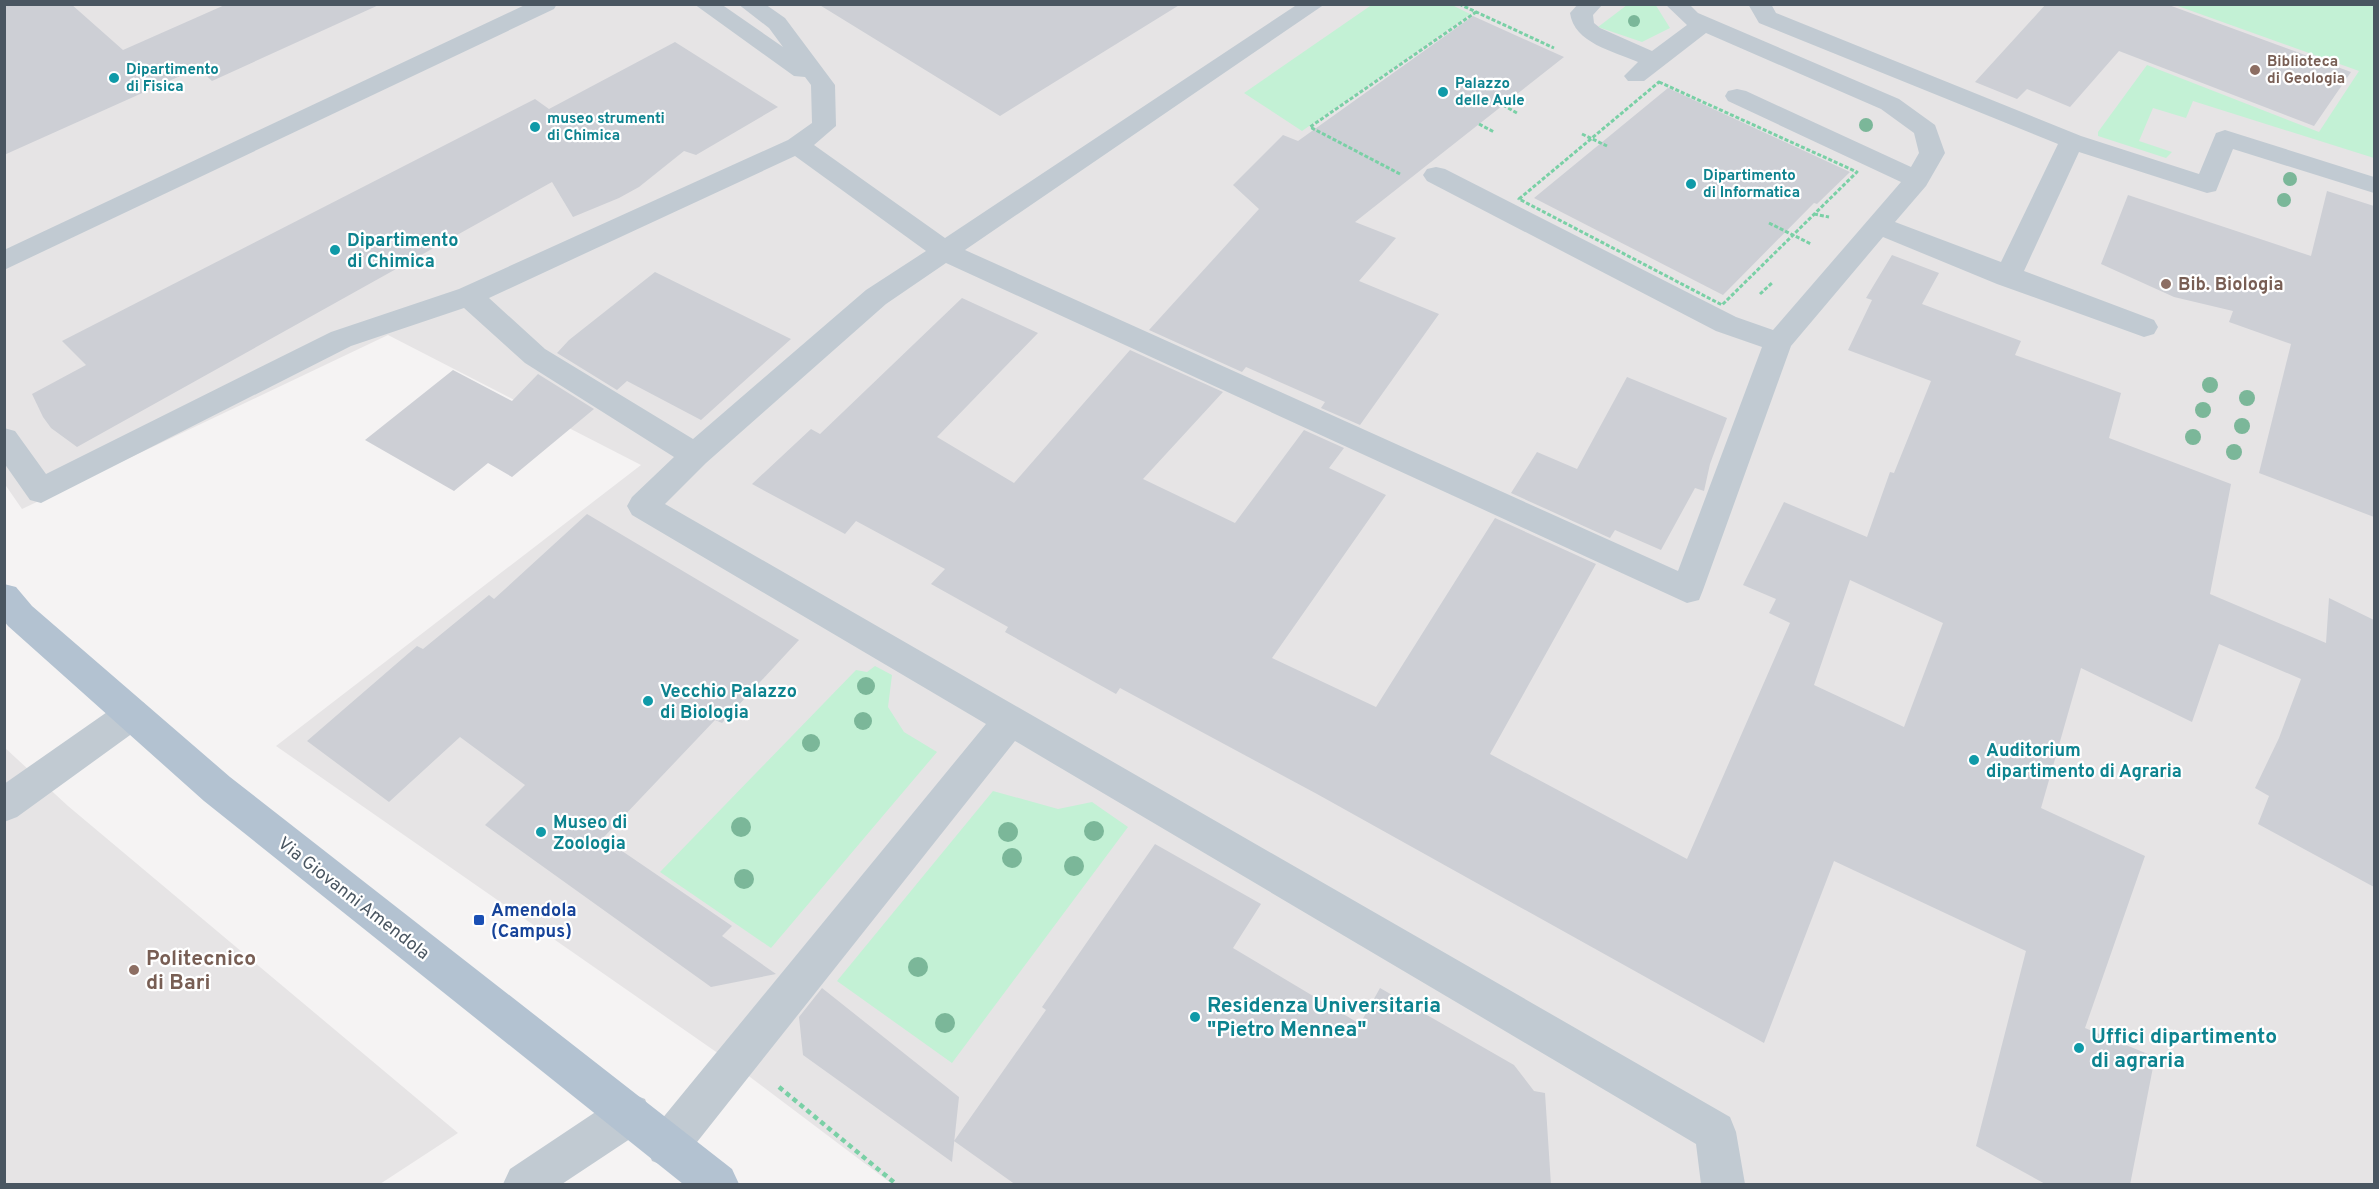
<svg xmlns="http://www.w3.org/2000/svg" width="2379" height="1189" font-family="Overpass,sans-serif">
<style>
.education{fill:#e6e4e5}
.green{fill:#c3f1d5}
.building{fill:#cdcfd5;fill-rule:evenodd}
.lines{fill:none;stroke-linecap:round;stroke-linejoin:round}
.path-far1{stroke:#7ad0a6;stroke-width:3;stroke-dasharray:4 2;stroke-linecap:butt}
.path{stroke:#7ad0a6;stroke-width:4.5;stroke-dasharray:5 4;stroke-linecap:butt}
.minor{fill:#c1cad2;fill-rule:evenodd}
.major{fill:#b3c2d1;fill-rule:evenodd}
.tree{fill:#7bb799}
.education-dot{fill:#8d6e63;stroke:#fff;stroke-width:2}
.culture-dot{fill:#0f9aa8;stroke:#fff;stroke-width:2}
.transit-dot{fill:#1a4fb4;stroke:#fff;stroke-width:2}
.labels{text-anchor:middle;stroke-width:4.5;stroke-linejoin:round;paint-order:stroke}
.far-education-label{font-size:15px;font-weight:bold;fill:#785e54;stroke:#fff;text-anchor:start}
.far-culture-label{font-size:15px;font-weight:bold;fill:#0d838f;stroke:#fff;text-anchor:start}
.culture-label{font-size:18px;font-weight:bold;fill:#0d838f;stroke:#fff;text-anchor:start}
.education-label{font-size:18px;font-weight:bold;fill:#785e54;stroke:#fff;text-anchor:start}
.street-label{font-size:18px;fill:#4a5661;stroke:#fff}
.transit-label{font-size:18px;font-weight:bold;fill:#164399;stroke:#fff;text-anchor:start}
.near-education-label{font-size:21px;font-weight:bold;fill:#785e54;stroke:#fff;text-anchor:start}
.near-culture-label{font-size:21px;font-weight:bold;fill:#0d838f;stroke:#fff;text-anchor:start}
</style>
<rect width="100%" height="100%" fill="#f5f3f3"/>
<path class="education" d="M4,5H2374V1184H892L722,1056L276,746L641,465L388,335L22,509L4,483Z
M4,747L68,806L458,1133L380,1184H5Z"/>
<path class="green" d="M1373,4L1452,5L1470,14L1302,131L1244,93Z
M1655,4L1670,28L1642,42L1598,27L1627,5Z
M2175,5H2374V158L2193,101L2186,118L2153,108L2139,141L2172,152L2166,158L2098,136V132L2147,65L2319,132L2359,71Z
M875,666L892,675L888,707L904,732L937,752L771,948L660,872L856,670L867,672Z
M993,791L1058,809L1092,802L1128,827L952,1063L837,981Z"/>
<path class="building" d="M4,4H71L123,50L227,4H381L212,81L198,68L4,155Z
M818,4H1181L1000,116Z
M2046,4H2166L2351,72L2314,126L2119,51L2070,107L2027,89L2017,99L1975,82Z
M1473,16L1564,57L1355,222L1396,238L1359,281L1439,314L1360,425L1321,408L1325,402L1246,367L1242,372L1149,330L1259,209L1233,185L1283,135L1298,141Z
M675,42L778,107L696,155L684,151L639,187L619,198L573,217L552,182L77,447L51,428L43,417L32,394L86,365L62,341L535,99L549,109Z
M1668,88L1850,172L1817,204L1814,203L1723,295L1534,198Z
M2327,191L2374,206V517L2259,473L2291,344L2229,322L2233,311L2174,297L2101,264L2128,195L2311,256Z
M1892,255L1939,273L1922,304L2021,341L2015,355L2121,393L2109,438L2231,484L2210,594L2326,643L2329,598L2374,620V887L2258,824L2269,796L2255,788L2279,738L2301,679L2219,644L2192,722L2081,668L2041,808L2145,856L2085,1028L2155,1057L2130,1185H2047L1976,1146L2026,951L1834,861L1764,1043L1317,794L1120,688L1116,694L1005,632L1008,627L931,584L945,569L856,521L845,534L752,484L811,429L820,434L962,298L1038,333L937,437L1014,483L1130,350L1223,392L1143,479L1235,523L1304,430L1344,448L1329,468L1386,495L1272,658L1376,707L1495,518L1596,564L1490,754L1687,859L1790,623L1769,613L1776,599L1743,585L1784,502L1867,537L1890,472L1894,473L1931,381L1848,350L1872,300L1866,298ZM1850,580L1943,623L1904,727L1814,685Z
M655,272L791,339L701,420L627,381L617,390L557,353L569,340Z
M453,370L512,401L538,374L594,409L512,477L488,463L454,491L365,440Z
M1627,377L1727,418L1710,464L1704,491L1695,488L1661,550L1615,530L1610,538L1511,493L1537,452L1577,469Z
M587,514L799,640L722,723L715,720L603,838L732,926L722,936L776,974L711,987L485,825L525,785L460,737L389,802L307,741L417,646L423,649L489,595L494,599Z
M1155,844L1261,904L1233,948L1360,1024L1380,988L1514,1065L1534,1091L1545,1093L1551,1185H1016L954,1141L1046,1010L1042,1007Z
M822,988L959,1097L952,1162L803,1055L799,1017Z"/>
<g class="lines">
<path class="path-far1" d="M1459,4L1554,48
M1659,82L1857,172L1722,305L1519,199Z
M1503,105L1517,113
M1479,124L1494,132
M1582,134L1607,146
M1400,174L1310,127L1476,12
M1814,214L1829,217
M1769,223L1811,244
M1760,294L1772,283"/>
<path class="path" d="M779,1087L896,1184"/>
<path class="minor" d="M527,4H557L554,9L4,270V250Z
M694,4H721L783,47L769,28L738,4H765L785,18L835,85L836,126L814,145L945,238L1298,4H1325L965,250L1678,571L1762,347L1716,331L1427,181L1423,175L1427,169L1436,167L1445,169L1736,317L1773,330L1901,182L1728,101L1725,96L1728,91L1737,89L1746,91L1911,167L1919,153L1914,133L1881,109L1706,33L1644,81H1628L1624,76L1638,62C1613,51 1574,43 1570,13L1578,4H1603L1593,15L1594,23L1600,28L1652,51L1687,25L1665,4H1689L1698,13L1899,99L1935,125L1945,153L1926,186L1895,222L2001,262L2058,144L1759,23L1748,4H1771L1776,13L2081,136L2199,174L2216,133L2225,130L2374,177V193L2233,149L2216,191L2207,193L2079,152L2024,271L2154,320L2158,327L2154,334L2144,337L1997,284L1883,237L1791,346L1703,590L1699,600L1687,603L946,263L886,304L706,463L665,504L1730,1117L1736,1132L1745,1184H1701L1696,1144L1015,741L682,1161L667,1167L652,1161L646,1146L652,1131L986,724L632,515L627,506L632,497L674,457L525,363L464,308L351,346L41,503L30,500L4,463V428L15,431L46,474L331,332L459,289L788,140L812,123L811,85L805,77L794,76ZM795,156L926,251L866,290L693,439L545,349L489,298Z
M132,699L144,703L150,714L144,725L17,817L4,822V784L120,703Z
M630,1093L645,1099L651,1114L645,1129L562,1184H503L510,1169L615,1099Z"/>
<path class="major" d="M4,584L16,587L32,606L230,777L732,1169L739,1184H683L204,801L8,626L4,621Z"/>
</g>
<g class="tree">
<circle cx="1634" cy="21" r="6"/>
<circle cx="1866" cy="125" r="7"/>
<circle cx="2290" cy="179" r="7"/>
<circle cx="2284" cy="200" r="7"/>
<circle cx="2210" cy="385" r="8"/>
<circle cx="2247" cy="398" r="8"/>
<circle cx="2203" cy="410" r="8"/>
<circle cx="2242" cy="426" r="8"/>
<circle cx="2193" cy="437" r="8"/>
<circle cx="2234" cy="452" r="8"/>
<circle cx="866" cy="686" r="9"/>
<circle cx="863" cy="721" r="9"/>
<circle cx="811" cy="743" r="9"/>
<circle cx="741" cy="827" r="10"/>
<circle cx="1094" cy="831" r="10"/>
<circle cx="1008" cy="832" r="10"/>
<circle cx="1012" cy="858" r="10"/>
<circle cx="1074" cy="866" r="10"/>
<circle cx="744" cy="879" r="10"/>
<circle cx="918" cy="967" r="10"/>
<circle cx="945" cy="1023" r="10"/>
</g>
<g class="education-dot">
<circle cx="2255" cy="70" r="6"/>
<circle cx="2166" cy="284" r="6"/>
<circle cx="134" cy="970" r="6"/>
</g>
<g class="culture-dot">
<circle cx="114" cy="78" r="6"/>
<circle cx="1443" cy="92" r="6"/>
<circle cx="535" cy="127" r="6"/>
<circle cx="1691" cy="184" r="6"/>
<circle cx="335" cy="250" r="6"/>
<circle cx="648" cy="701" r="6"/>
<circle cx="1974" cy="760" r="6"/>
<circle cx="541" cy="832" r="6"/>
<circle cx="1195" cy="1017" r="6"/>
<circle cx="2079" cy="1048" r="6"/>
</g>
<rect class="transit-dot" x="473" y="914" width="12" height="12" rx="3"/>
<g class="labels">
<g class="far-education-label">
<text x="2267" y="66">Biblioteca<tspan x="2267" dy="17">di Geologia</tspan></text>
</g>
<g class="far-culture-label">
<text x="126" y="74">Dipartimento<tspan x="126" dy="17">di Fisica</tspan></text>
<text x="1455" y="88">Palazzo<tspan x="1455" dy="17">delle Aule</tspan></text>
<text x="547" y="123">museo strumenti<tspan x="547" dy="17">di Chimica</tspan></text>
<text x="1703" y="180">Dipartimento<tspan x="1703" dy="17">di Informatica</tspan></text>
</g>
<g class="culture-label">
<text x="347" y="246">Dipartimento<tspan x="347" dy="21">di Chimica</tspan></text>
<text x="660" y="697">Vecchio Palazzo<tspan x="660" dy="21">di Biologia</tspan></text>
<text x="1986" y="756">Auditorium<tspan x="1986" dy="21">dipartimento di Agraria</tspan></text>
<text x="553" y="828">Museo di<tspan x="553" dy="21">Zoologia</tspan></text>
</g>
<g class="education-label">
<text x="2178" y="290">Bib. Biologia</text>
</g>
<g class="street-label">
<text transform="translate(354 898) rotate(38)" y="6">Via Giovanni Amendola</text>
</g>
<g class="transit-label">
<text x="491" y="916">Amendola<tspan x="491" dy="21">(Campus)</tspan></text>
</g>
<g class="near-education-label">
<text x="146" y="965">Politecnico<tspan x="146" dy="24">di Bari</tspan></text>
</g>
<g class="near-culture-label">
<text x="1207" y="1012">Residenza Universitaria<tspan x="1207" dy="24">"Pietro Mennea"</tspan></text>
<text x="2091" y="1043">Uffici dipartimento<tspan x="2091" dy="24">di agraria</tspan></text>
</g>
</g>
<rect width="2379" height="1189" fill="none" stroke="#4a5661" stroke-width="12"/>
</svg>
